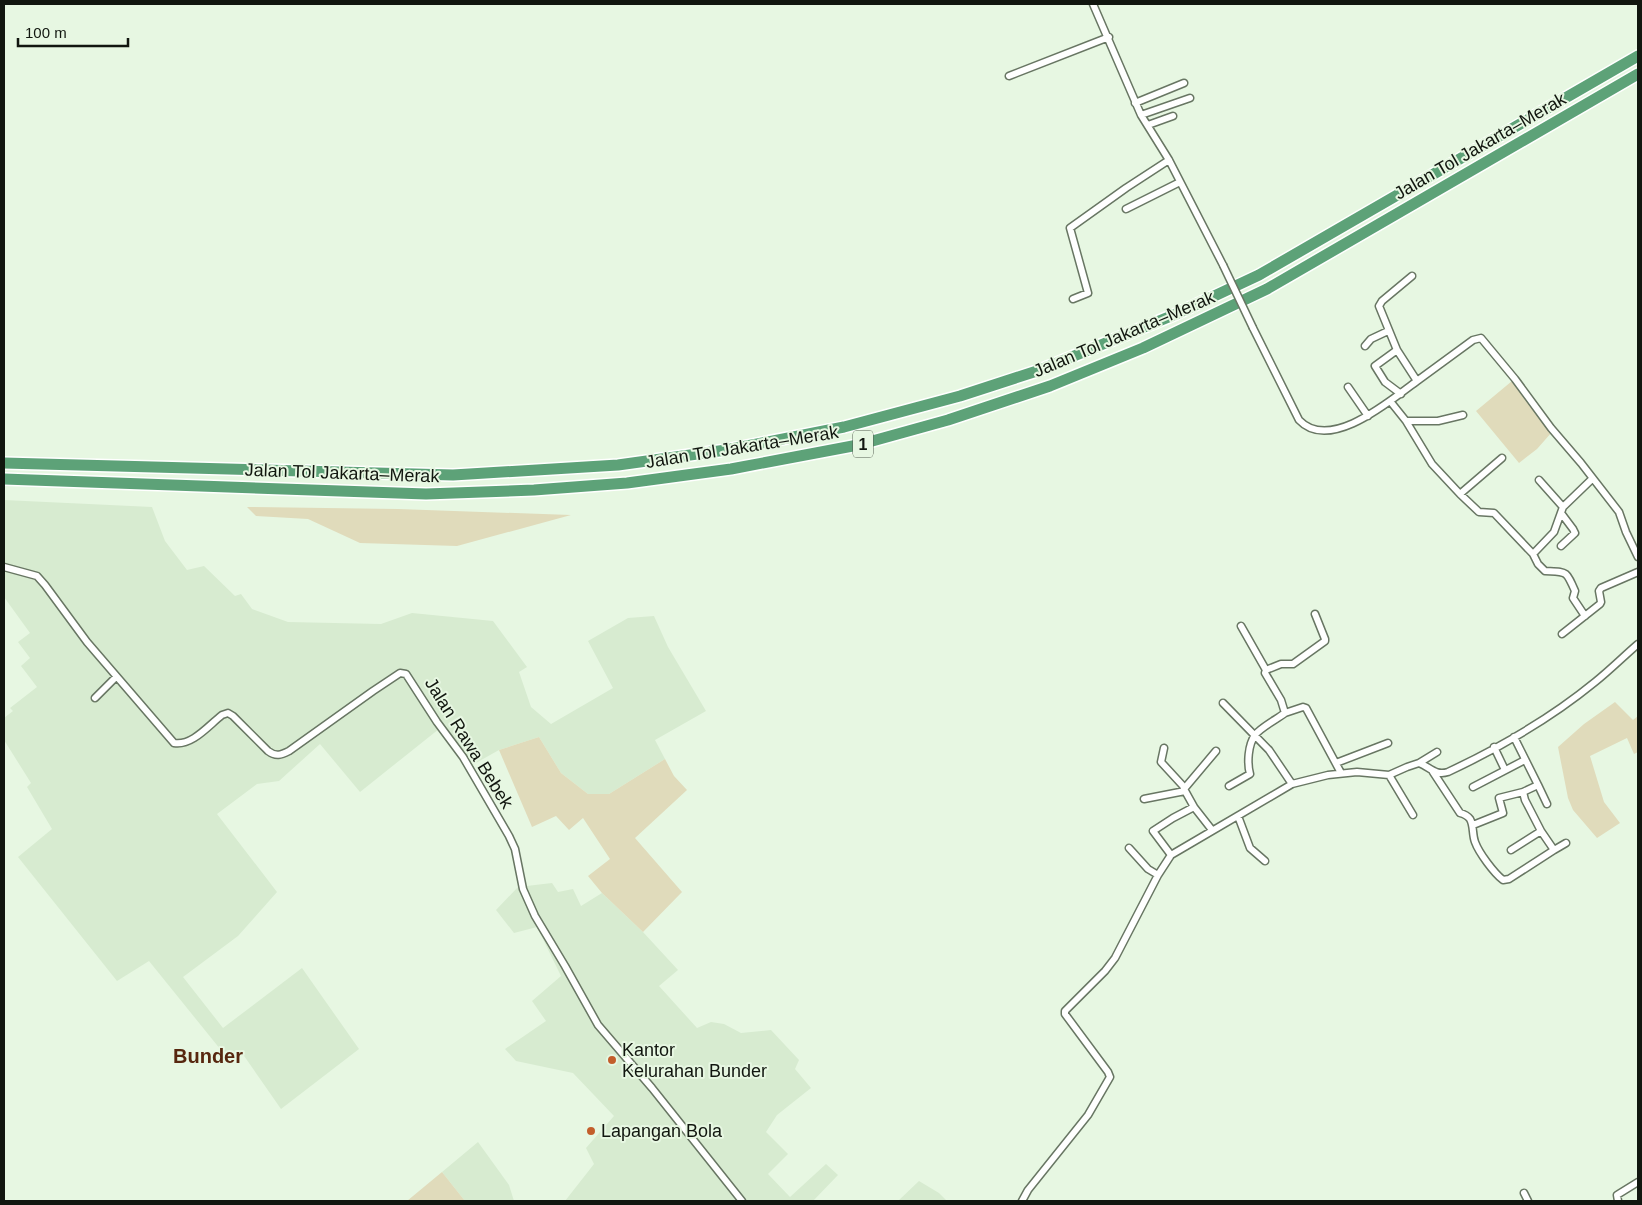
<svg xmlns="http://www.w3.org/2000/svg" width="1642" height="1205" font-family="Helvetica,sans-serif">
<style>
.built{fill:#d7ebd0}
.green{fill:#e0dbbb}
.lines{fill:none;stroke-linecap:round;stroke-linejoin:round}
.minor-casing{stroke:#687663;stroke-width:9}
.motorway-casing{stroke:#fff;stroke-width:14}
.minor{stroke:#fff;stroke-width:6}
.motorway{stroke:#5da278;stroke-width:11}
.minor-bridge-casing{stroke:#687663;stroke-width:9;stroke-linecap:butt}
.minor-bridge{stroke:#fff;stroke-width:6}
.poi-dot{fill:#c35e2b;stroke:#e7f7e2;stroke-width:2}
.labels{text-anchor:middle;stroke-width:4;stroke-linejoin:round;paint-order:stroke}
.shield{fill:#e7f7e2;stroke:#515a4e;stroke-width:1}
.shield-label{font-size:16px;font-weight:bold;fill:#11160f}
.street-label{font-size:18px;fill:#11160f;stroke:#e7f7e2}
.poi-label{font-size:18px;fill:#11160f;stroke:#e7f7e2;text-anchor:start}
.quarter-label{font-size:20px;font-weight:bold;fill:#57270f;stroke:#e7f7e2}
</style>
<rect width="100%" height="100%" fill="#e7f7e2"/>
<path class="built" d="M4,500L152,507L165,541L187,570L204,566L235,596L241,594L252,609L288,622L381,624L412,613L493,621L527,667L519,672L531,707L551,724L613,688L588,641L628,618L654,616L668,647L706,711L655,740L665,759L609,794H588L561,773L539,737L499,750L467,768L439,729L360,792L320,744L279,781L257,784L217,814L277,892L238,936L183,977L223,1028L302,968L359,1049L281,1109L242,1053L229,1060L149,961L117,981L18,857L52,829L27,787L31,783L4,740V718L13,711L10,708L37,687L21,666L30,658L18,642L30,633L4,597Z
M552,883L558,892L573,889L581,906L602,893L643,932L678,970L659,986L697,1028L711,1022L724,1024L741,1033L771,1030L799,1060L795,1069L811,1088L777,1115L766,1132L788,1154L768,1174L790,1197L826,1164L838,1175L813,1201H565L594,1164L586,1148L614,1116L573,1073L516,1061L505,1049L546,1021L532,1001L561,976L537,927L514,933L496,910L518,887Z
M478,1142L509,1185L514,1201H465L442,1172Z
M919,1181L939,1193L947,1201H898Z"/>
<path class="green" d="M1512,381L1552,432L1537,449L1519,463L1476,411Z
M247,507L398,509L571,515L457,546L360,543L308,519L256,516Z
M1615,702L1633,720L1638,716V752L1634,754L1627,738L1590,756L1604,802L1620,823L1597,838L1573,810L1568,798L1558,747L1584,724Z
M539,737L561,773L588,794H609L665,759L674,776L687,790L635,838L682,892L643,932L602,893L588,876L610,859L583,818L569,830L556,816L532,827L499,750Z
M442,1172L465,1201H407Z"/>
<g class="lines">
<g class="minor-casing">
<path id="minor" d="M1093,4L1141,115L1169,160L1223,265
M1009,76L1109,37
M1135,103L1184,83
M1141,115L1190,98
M1148,125L1173,116
M1126,209L1180,182
M1412,276L1382,301L1379,306L1397,350L1417,381
M1073,299L1088,293L1070,228L1126,188L1169,160
M1253,328L1299,420C1330,453 1391,400 1417,381C1436,367 1455,353 1473,340L1481,338L1515,379L1551,428L1581,463L1619,512L1626,532L1638,557
M1365,346L1371,339L1388,331
M1397,350L1375,366L1385,382L1401,394
M1348,387L1368,416
M1390,401L1406,421H1438L1463,415
M1406,421L1432,464L1460,494L1502,458
M1539,480L1563,507
M1460,494L1479,512L1494,513L1533,554L1554,532L1563,507L1592,479
M1561,546L1575,533L1573,529L1561,513
M1533,554L1538,564L1545,571C1567,572 1566,570 1575,591L1573,598L1585,616
M4,567L37,576L45,585L87,642L174,743C192,746 208,726 222,715L228,713L233,716L268,751C276,757 281,755 289,751L373,691L400,673L406,674L437,722L463,757L509,836L515,849L523,889L535,916L565,966L598,1025L652,1088L742,1201
M1315,614L1325,639V641L1293,664H1281L1266,670L1265,673L1281,700L1285,713L1303,707L1306,708L1341,773
M1241,626L1266,670
M1562,634L1600,604L1601,602L1599,591L1601,588L1638,572
M95,698L116,677
M1223,703L1269,750L1292,784
M1494,747L1505,770
M1164,748L1161,762L1184,787
M1336,763L1388,743
M1419,763L1437,752
M1433,772L1460,813C1464,814 1467,815 1470,819C1474,826 1472,834 1475,842C1479,853 1494,873 1503,880L1509,879L1554,850L1541,831
M1389,775L1413,815
M1538,785L1547,804
M1229,786L1250,774C1247,763 1248,745 1255,735C1260,728 1277,719 1285,713
M1473,787L1525,760
M1144,799L1185,791
M1238,816L1250,848L1265,861
M1473,825L1503,813L1499,798L1523,792
M1212,830L1194,807L1184,789L1216,751
M1129,848L1148,869L1158,875
M1511,850L1541,831L1525,800L1523,792L1538,785L1514,737
M1554,850L1566,843
M1171,855L1153,831L1173,818L1194,807
M1524,1193L1528,1201
M1022,1201L1028,1190L1088,1115L1110,1077L1108,1072L1065,1014V1011L1105,971L1115,958L1158,875L1171,855L1292,784L1328,775L1357,772L1389,775L1407,767L1419,763C1430,767 1435,776 1448,772C1499,748 1551,718 1595,682C1610,670 1624,656 1638,644
M1618,1201L1617,1195L1638,1182"/>
</g>
<g class="motorway-casing">
<path id="motorway" d="M4,463L453,475L618,465L726,450L844,427L960,396L1040,370L1176,314L1259,275L1638,56
M4,479L426,494L534,490L627,483L731,469L858,445L948,420L1050,386L1143,348L1267,289L1638,74"/>
</g>
<use href="#minor" class="minor"/>
<use href="#motorway" class="motorway"/>
<g class="minor-bridge-casing">
<path id="minor-bridge" d="M1223,265L1253,328"/>
</g>
<use href="#minor-bridge" class="minor-bridge"/>
</g>
<g class="poi-dot">
<circle cx="612" cy="1060" r="5"/>
<circle cx="591" cy="1131" r="5"/>
</g>
<g class="labels">
<rect class="shield" x="853" y="430.5" width="20" height="27" rx="4"/>
<g class="shield-label">
<text x="863" y="450">1</text>
</g>
<g class="street-label">
<text transform="translate(1480 146) rotate(-30)" y="6">Jalan Tol Jakarta–Merak</text>
<text transform="translate(1124 334) rotate(-23)" y="6">Jalan Tol Jakarta–Merak</text>
<text transform="translate(742 447) rotate(-9)" y="6">Jalan Tol Jakarta–Merak</text>
<text transform="translate(342 473) rotate(2)" y="6">Jalan Tol Jakarta–Merak</text>
<text transform="translate(469 743) rotate(58)" y="6">Jalan Rawa Bebek</text>
</g>
<g class="poi-label">
<text x="622" y="1056">Kantor<tspan x="622" dy="21">Kelurahan Bunder</tspan></text>
<text x="601" y="1137">Lapangan Bola</text>
</g>
<g class="quarter-label">
<text x="208" y="1063">Bunder</text>
</g>
</g>
<rect width="1642" height="1205" fill="none" stroke="#11160f" stroke-width="10"/>
<path d="M18 38v8h110v-8" fill="none" stroke="#11160f" stroke-width="2.5"/>
<text x="25" y="38" font-size="15" fill="#11160f" stroke="#e7f7e2" stroke-width="4" paint-order="stroke">100 m</text>
</svg>
